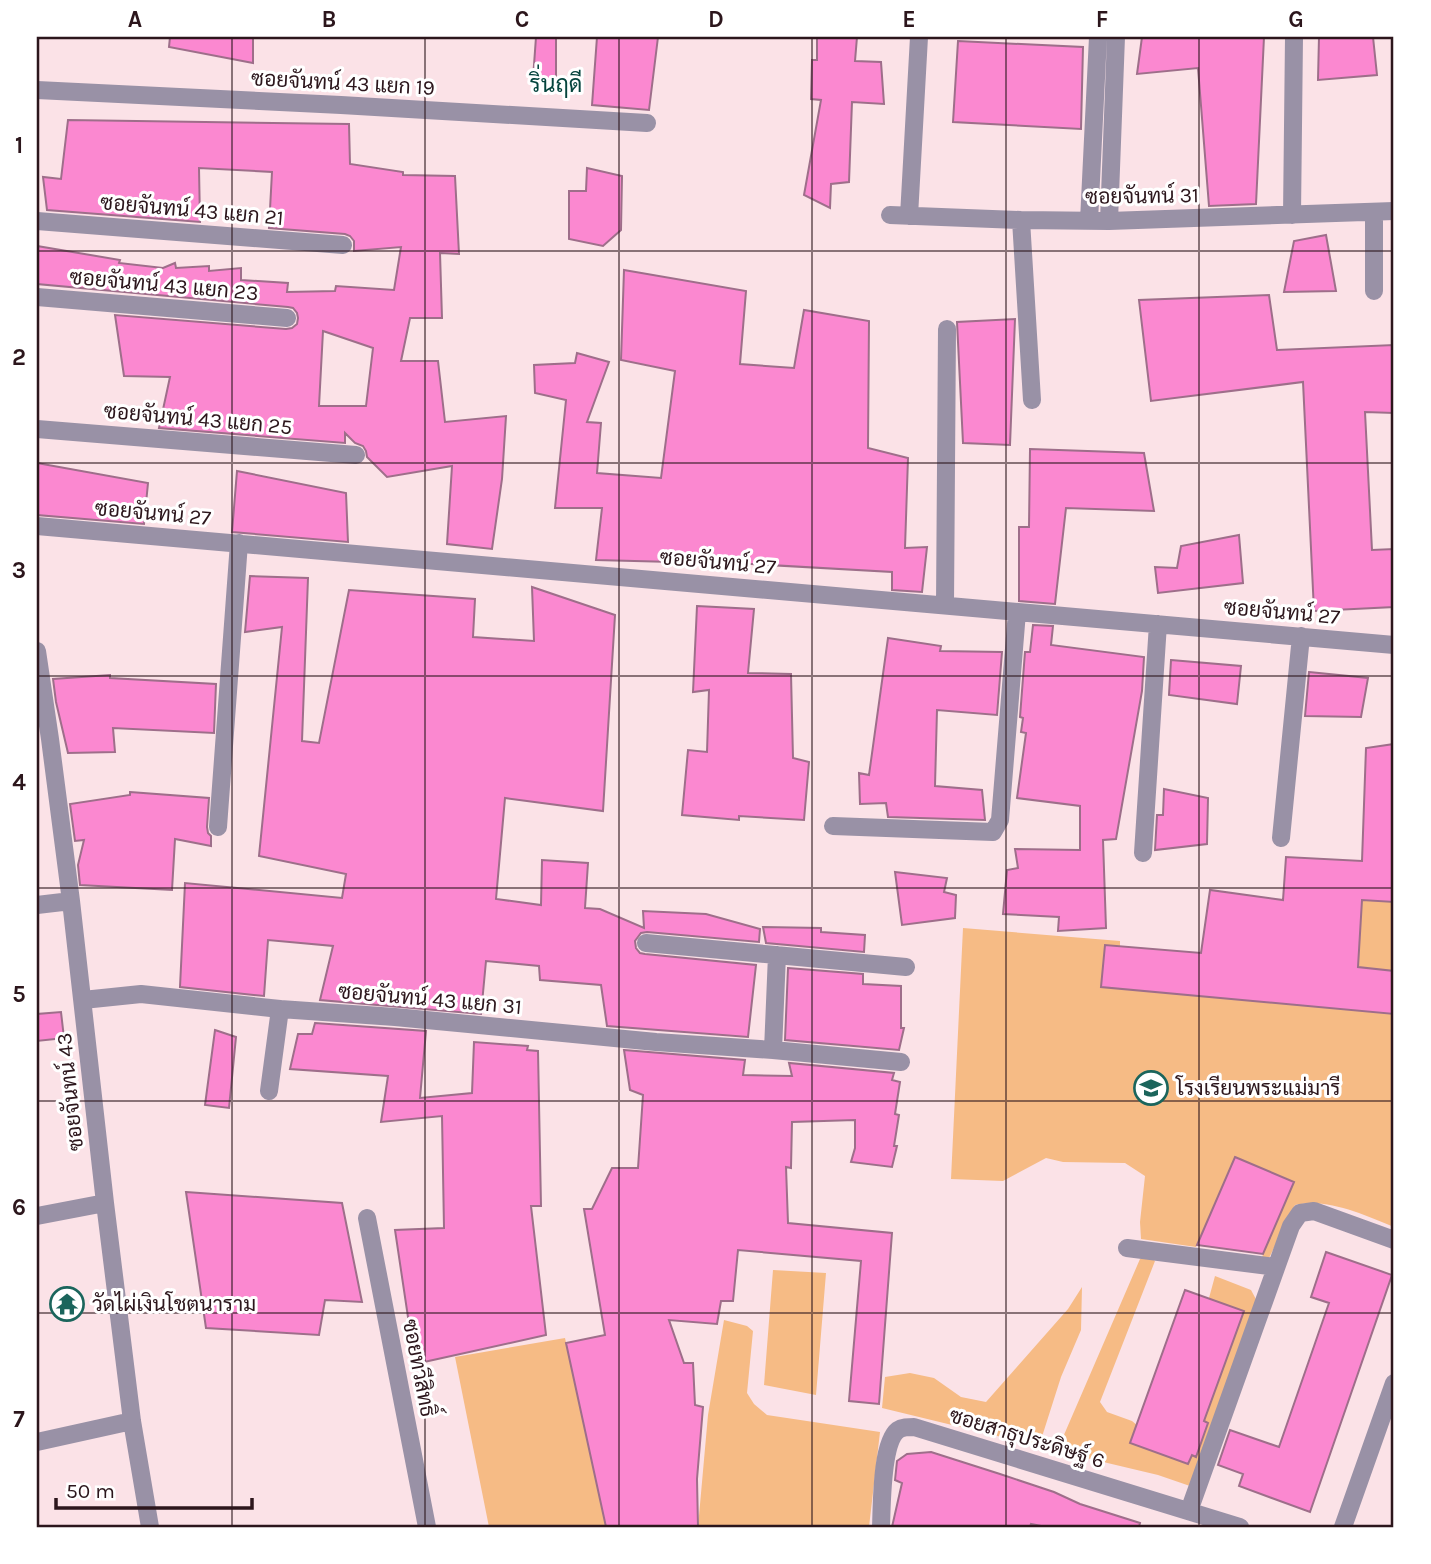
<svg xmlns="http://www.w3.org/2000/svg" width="1431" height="1564" font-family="Karla,Sarabun,sans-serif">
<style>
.green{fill:#f6bb85}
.building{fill:#fb88d0;stroke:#9e6e8a;stroke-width:2;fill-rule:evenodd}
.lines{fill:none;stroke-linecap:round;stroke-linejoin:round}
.minor{stroke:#9991a6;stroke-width:18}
.grid{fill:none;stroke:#2c161c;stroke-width:2;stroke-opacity:0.55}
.labels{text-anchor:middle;stroke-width:6;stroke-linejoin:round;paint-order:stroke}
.street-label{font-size:21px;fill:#2c161c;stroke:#fff}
.poi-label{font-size:21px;fill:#2c161c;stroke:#fff;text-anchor:start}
.neighbourhood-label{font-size:23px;fill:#05443d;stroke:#fff}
.neatline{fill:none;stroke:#2c161c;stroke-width:2.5}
.grid-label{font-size:23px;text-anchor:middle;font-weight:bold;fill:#2c161c}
</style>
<rect width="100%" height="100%" fill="#fbe2e7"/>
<path class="green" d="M1296,878L1394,888V980L1275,970Z
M963,928L1120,941V980L1394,1012V1227C1364,1215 1328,1198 1295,1205L1269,1258L1262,1257L1293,1183L1235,1158L1196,1247L1141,1239L1140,1222L1145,1176L1125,1163L1063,1162L1046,1158L1003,1181L951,1179Z
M1149,1257L1155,1261L1100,1402L1107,1412L1132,1421L1144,1431L1155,1425L1209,1298L1215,1276L1251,1290L1258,1303L1190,1486L1158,1475L1057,1451L1140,1259Z
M773,1270L826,1273L816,1395L764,1385Z
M1082,1287L1081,1330L1061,1377L1039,1446L882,1408L885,1377L910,1373L934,1378L961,1397L986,1402L1068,1309Z
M724,1320L747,1326L753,1331L747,1393L754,1404L767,1415L880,1432L869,1527H698L708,1415Z
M565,1338L606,1527H489L455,1357Z"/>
<path class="building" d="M170,37H253V63L169,47Z
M536,37H556V84L533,79Z
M597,37H658L649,110L592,105Z
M817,37H857L855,61L881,62L884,104L852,102L849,182L831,184L830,208L804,195L821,100L811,99L812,60H817Z
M1142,37H1264L1256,204L1209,206L1198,68L1137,74Z
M1319,37H1373L1377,75L1318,80Z
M958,41L1083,47L1081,129L953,122Z
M68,120L349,124L350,164L403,172V175L455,176L459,254L440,253L442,318H410L401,361H438L445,422L506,416L502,479L492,549L447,544L452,466L387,477L367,457L366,451L363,446L355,443L345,433V443L159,428L170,377L124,376L115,315L286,329L292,328L297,324L298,318L297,313L293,308L288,307L37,284V246L120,260L119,263L163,268L175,263L176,268L209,266V271L241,268V280L288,283L287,292L335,291L336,286L394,290L401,247L354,251V241L350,236L345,234L269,228L272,172L199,168L200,222L47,210L43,177L61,179ZM323,331L373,348L366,406H319Z
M587,168L622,176L621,230L603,246L569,239V191H586Z
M1326,235L1336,291L1284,292L1294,241Z
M624,270L746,291L740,364L794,368L804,310L869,321L868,448L908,458L905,548L927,547L922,592L892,590V572L751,564L596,560L602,508H555L566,400L535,393L534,365L575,363L577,353L609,362L587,422L601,423L597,473L661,478L675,371L621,360Z
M1269,295L1277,350L1394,345V413L1365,412L1372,550L1394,549V607L1314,611L1303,382L1151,401L1139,300Z
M1015,319L1010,445L963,443L957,322Z
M1030,449L1144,453L1154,511L1066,508L1055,604L1019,601V527H1029Z
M37,463L148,483L144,524L37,515Z
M237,471L346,493L348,542L232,532Z
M1239,535L1243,583L1158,593L1155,567L1177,568L1181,546Z
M250,576L308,578L302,741L319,743L349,590L475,599L473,637L534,641L532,587L615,615L603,811L505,798L496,899L541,905L542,860L588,863L585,908L600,909L644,928L643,911L706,914L760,929L759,942L647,932L641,933L635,941L636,948L640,953L645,954L756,965L748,1037L607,1026L601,985L540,980L539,966L486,961L481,1014L320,1000L333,946L268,940L264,996L180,987L185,883L342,898L346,874L259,856L282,627L245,632Z
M697,606L754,609L748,673L791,674L793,758L809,762L804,820L739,816V820L682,815L688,750L707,752L709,690L693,692Z
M1033,625L1053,626L1051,645L1144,657L1142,691L1116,839L1103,840L1106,928L1058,931L1059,917L1003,914L1007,870L1018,868L1015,849L1080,850V806L1017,798L1026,733L1021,732L1023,718L1020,717L1025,652H1030Z
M888,638L941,646L940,651L1002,652L997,715L937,710L935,786L982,790L985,820L888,817L886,803L860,804L859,773L869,775Z
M1171,660L1241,666L1237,704L1169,695Z
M1309,672L1368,678L1361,717L1305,716Z
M110,675V678L216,684L214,733L113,728L115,752L68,753L56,702L53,679Z
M1394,744V902L1362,900L1358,967L1394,971V1014L1101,987L1105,945L1201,953L1210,890L1283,900L1286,857L1362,861L1366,748Z
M1164,789L1208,798L1207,844L1155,850L1157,815H1163Z
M130,792L209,798L207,827L208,833L211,836V846L175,839L172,890L80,885L78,865L84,840L75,841L70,804L130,795Z
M895,872L947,878L944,892L956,895L955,918L902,925Z
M763,927L821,928V932L865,935L864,952L766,943Z
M788,968L863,974V984L901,986V1028H904L899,1050L785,1040Z
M61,1012L64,1038L37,1041V1014Z
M315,1023L426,1031L420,1098L472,1093L474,1042L528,1046L527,1050L538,1051L541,1206H531L546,1335L415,1364L395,1230L444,1228L442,1116L381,1122L388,1076L290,1069L298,1034H312Z
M215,1030L236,1037L229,1108L205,1105Z
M624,1050L745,1060L743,1075L792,1076L789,1063L894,1073L892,1080L900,1082L895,1114L899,1115L894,1146H897L892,1167L851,1162L855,1148V1120L792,1122L791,1168L786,1167L788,1223L892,1233L879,1404L849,1401L861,1261L738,1250L733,1301H721L717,1324L669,1320L684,1363H693L695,1405L703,1407L697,1479L698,1527H606L566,1343L605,1335L584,1209H592L612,1168H638L643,1095L630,1090Z
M1235,1157L1294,1182L1263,1254L1197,1245Z
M186,1192L342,1203L362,1302L325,1300L319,1335L206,1328Z
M1326,1252L1392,1275L1310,1512L1239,1486L1243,1474L1218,1465L1230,1430L1279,1447L1329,1303L1311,1297Z
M1185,1290L1244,1311L1204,1421L1208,1423L1196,1457L1192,1455L1188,1464L1130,1443Z
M931,1452L1000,1474L1054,1492L1080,1504L1140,1523L1139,1527H1046L1031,1524L1030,1527H892L902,1483L895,1480L897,1461L907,1454Z"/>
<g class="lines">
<path class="minor" d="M37,90L341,105L647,123
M1374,213V291
M890,215L1021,220L1109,221L1394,211
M1292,215L1294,37
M909,216L919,37
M1021,220L1032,400
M37,221L343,245
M1089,221L1098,37
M1109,221L1116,37
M37,297L287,318
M37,429L356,455
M37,526L1394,645
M945,605L947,329
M37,651L50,739L71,901L105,1203L132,1421L150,1527
M833,826L993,832L1000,820L1017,612
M218,827L239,543
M1281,838L1301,636
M1143,853L1158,624
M37,905L71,901
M646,943L906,967
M83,1000L141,994L280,1009L395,1017L656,1042L773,1050L901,1062
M773,1050L777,955
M269,1091L280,1009
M37,1216L105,1203
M367,1218L427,1527
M1127,1248L1276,1267
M37,1442L132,1421
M1189,1511L1291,1226L1300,1213L1314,1211L1394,1240
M881,1527C882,1506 881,1443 898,1430C902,1427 908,1427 914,1427L1240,1527
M1343,1527L1394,1383"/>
</g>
<path class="grid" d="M232,37V1527M425,37V1527M619,37V1527M812,37V1527M1006,37V1527M1199,37V1527M37,251H1394M37,463H1394M37,676H1394M37,888H1394M37,1101H1394M37,1313H1394"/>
<defs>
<g id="school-ring" transform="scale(1.75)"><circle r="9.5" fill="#fff" stroke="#1b655c" stroke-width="1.5"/><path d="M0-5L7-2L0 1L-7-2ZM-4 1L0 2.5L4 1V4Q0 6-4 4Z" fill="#1b655c"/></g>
<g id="temple-ring" transform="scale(1.75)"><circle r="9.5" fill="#fff" stroke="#1b655c" stroke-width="1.5"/><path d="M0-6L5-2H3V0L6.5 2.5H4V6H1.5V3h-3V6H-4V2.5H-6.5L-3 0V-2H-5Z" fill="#1b655c"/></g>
</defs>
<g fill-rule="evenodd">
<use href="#school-ring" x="1151" y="1088"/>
<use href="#temple-ring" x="67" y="1304"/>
</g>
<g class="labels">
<g class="street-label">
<text transform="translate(343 83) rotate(3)" y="7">ซอยจันทน์ 43 แยก 19</text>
<text transform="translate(1142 196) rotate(-1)" y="7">ซอยจันทน์ 31</text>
<text transform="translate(192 210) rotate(5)" y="7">ซอยจันทน์ 43 แยก 21</text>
<text transform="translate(164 285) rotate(5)" y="7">ซอยจันทน์ 43 แยก 23</text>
<text transform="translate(198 419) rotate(5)" y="7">ซอยจันทน์ 43 แยก 25</text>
<text transform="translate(153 513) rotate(5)" y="7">ซอยจันทน์ 27</text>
<text transform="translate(718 562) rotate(5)" y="7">ซอยจันทน์ 27</text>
<text transform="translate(1282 612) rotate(5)" y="7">ซอยจันทน์ 27</text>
<text transform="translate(430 999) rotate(5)" y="7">ซอยจันทน์ 43 แยก 31</text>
<text transform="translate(70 1092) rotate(-96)" y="7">ซอยจันทน์ 43</text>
<text transform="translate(419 1368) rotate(79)" y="7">ซอยทวีสิทธิ์</text>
<text transform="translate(1027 1438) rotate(17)" y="7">ซอยสาธุประดิษฐ์ 6</text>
</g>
<g class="poi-label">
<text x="1176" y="1095">โรงเรียนพระแม่มารี</text>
<text x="92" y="1311">วัดไผ่เงินโชตนาราม</text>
</g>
<g class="neighbourhood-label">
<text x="556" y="92">ริ่นฤดี</text>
</g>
</g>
<rect width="1431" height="1564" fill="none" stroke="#ffffff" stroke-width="77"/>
<path d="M56 1498v10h196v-10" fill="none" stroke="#2c161c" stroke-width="3.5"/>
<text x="66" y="1498" font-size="21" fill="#2c161c" stroke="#ffffff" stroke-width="5" paint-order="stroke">50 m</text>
<rect x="38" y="38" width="1354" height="1488" class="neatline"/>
<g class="grid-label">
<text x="135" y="27">A</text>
<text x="329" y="27">B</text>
<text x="522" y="27">C</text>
<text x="716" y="27">D</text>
<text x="909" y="27">E</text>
<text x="1102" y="27">F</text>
<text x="1296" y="27">G</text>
<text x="19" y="153">1</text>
<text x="19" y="365">2</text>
<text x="19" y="578">3</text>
<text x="19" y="790">4</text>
<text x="19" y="1002">5</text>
<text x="19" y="1215">6</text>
<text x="19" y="1427">7</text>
</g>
</svg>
